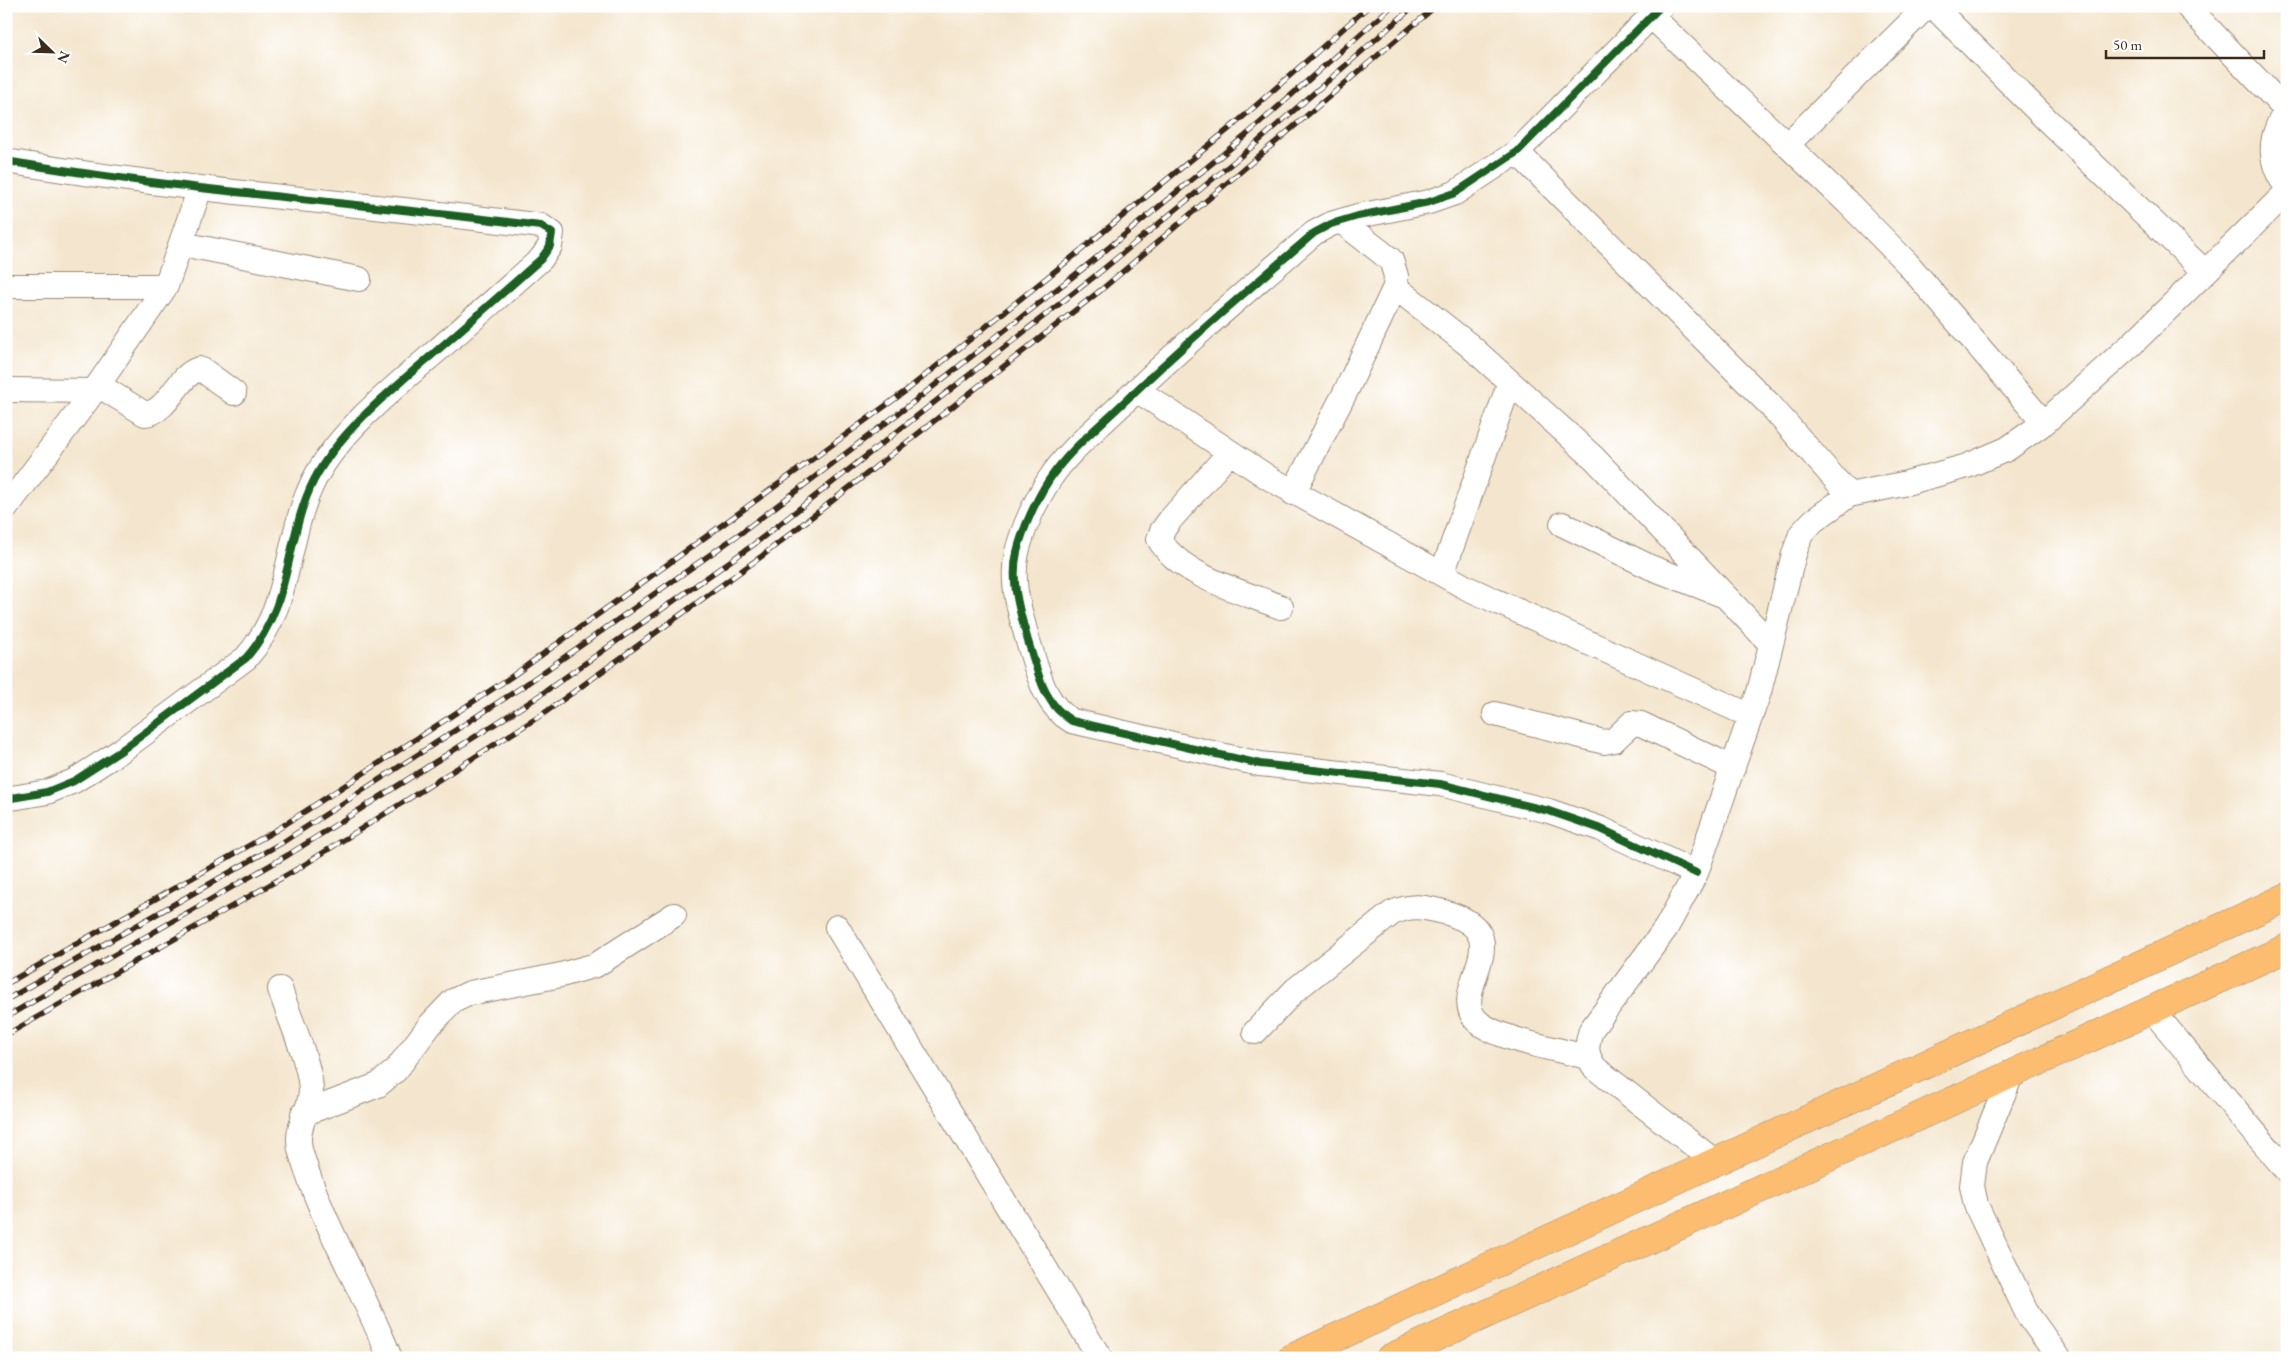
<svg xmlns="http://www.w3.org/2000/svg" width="2293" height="1364" font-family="'EB Garamond',serif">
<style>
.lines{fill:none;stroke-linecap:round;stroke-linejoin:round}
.minor-casing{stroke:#988876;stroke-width:26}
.highway-casing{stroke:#988876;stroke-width:29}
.minor{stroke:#fff;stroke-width:24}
.highway{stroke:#fcbd6f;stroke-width:28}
.rail-casing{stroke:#3b2a1e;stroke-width:5.5}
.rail{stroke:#fff;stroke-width:4;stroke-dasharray:11;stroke-linecap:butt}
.cycleway-casing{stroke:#fff;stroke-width:11}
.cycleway{stroke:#1b5e20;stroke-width:8}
</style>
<rect width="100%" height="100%" fill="#fff"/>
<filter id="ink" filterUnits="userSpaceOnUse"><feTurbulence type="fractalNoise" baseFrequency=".02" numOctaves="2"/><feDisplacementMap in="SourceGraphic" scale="10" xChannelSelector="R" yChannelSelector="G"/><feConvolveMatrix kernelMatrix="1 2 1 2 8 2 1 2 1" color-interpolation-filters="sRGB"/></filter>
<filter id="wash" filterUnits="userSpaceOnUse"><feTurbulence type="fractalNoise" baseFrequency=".0096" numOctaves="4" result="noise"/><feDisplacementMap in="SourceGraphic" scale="20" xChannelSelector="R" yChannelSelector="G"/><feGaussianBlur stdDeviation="1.12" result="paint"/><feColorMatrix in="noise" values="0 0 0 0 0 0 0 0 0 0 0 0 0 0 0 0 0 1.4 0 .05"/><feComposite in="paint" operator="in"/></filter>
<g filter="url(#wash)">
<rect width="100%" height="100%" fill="#f4e6ce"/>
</g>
<g filter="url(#ink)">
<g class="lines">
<g class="minor-casing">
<path id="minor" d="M1661,6L1517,152L1455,193L1429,202L1358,216L1331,224L1314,233C1249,289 1184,344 1122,404C1097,428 1068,451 1049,480C1036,500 1023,528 1017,552C1010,583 1020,612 1028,641C1038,672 1043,704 1072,721L1260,764L1440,784L1549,811L1601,829L1696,873
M1933,6L2047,120L2205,272
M2187,6L2286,110
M1651,16L1846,201L1907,263L2044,423
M2287,110C2269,135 2267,162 2287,187
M1787,145L1927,6
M1517,152L1770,405L1849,495
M6,161C183,191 363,203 541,226L552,233L550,246L541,259C505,291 469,323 433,354C392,389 339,432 314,480C284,539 294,604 246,658L119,752L74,781L47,792L6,799
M182,244L359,279
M6,286H166
M1395,287L1469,345L1594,458L1771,644
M98,385L145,414C169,412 177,375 199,369L204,371L234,393
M6,390L94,391
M1137,390L1269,478L1467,588L1751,716
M1230,452L1170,520L1162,531L1159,539C1180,576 1243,592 1281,607
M1293,493L1347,389L1395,287L1396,276L1391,260L1341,221
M6,508L94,391L166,286L200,188
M1562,524L1650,567L1720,594
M1442,574L1510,382
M1495,714L1604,742L1614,740L1632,723L1641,724L1733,768
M837,927L1100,1358
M280,989C289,1018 310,1062 311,1090C311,1112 293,1127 301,1153C322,1224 363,1289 390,1358
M2151,1009L2287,1171
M1255,1032L1295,990L1392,913C1412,904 1423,907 1444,912C1525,934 1447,987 1476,1020C1494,1039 1561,1050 1587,1057
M2012,1073L1975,1162L1972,1186L1976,1205L2028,1315L2059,1358
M303,1114L378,1085L396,1070L430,1025L453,1001L470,993L561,975L596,965L674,915
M1714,1161L1595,1068C1585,1053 1586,1047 1591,1030L1666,928L1696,873L1759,692L1794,554L1801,534L1813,521L1849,495L1903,484L1967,466L2007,449L2044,423L2132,344L2287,192"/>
</g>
<g class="highway-casing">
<path id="highway" d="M1292,1358L2287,897
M1390,1358L2287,948"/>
</g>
<use href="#minor" class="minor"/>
<use href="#highway" class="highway"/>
<g class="rail-casing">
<path id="rail" d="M6,984L278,829L511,677L736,515L907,390L1075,255L1236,123L1369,6
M6,1000L283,842L522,687L745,530L916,400L1085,267L1244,137L1392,6
M6,1017L288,855L533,700L753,545L1095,276L1253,146L1414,6
M6,1035L299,868L543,714L762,556L1101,290L1436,6"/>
</g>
<use href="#rail" class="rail"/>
<g class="cycleway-casing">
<path id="cycleway" d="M1661,6L1517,152L1455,193L1429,202L1358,216L1331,224L1314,233C1249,289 1184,344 1122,404C1097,428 1068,451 1049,480C1036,500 1023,528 1017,552C1010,583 1020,612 1028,641C1038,672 1043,704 1072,721L1260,764L1440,784L1549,811L1601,829L1696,873
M6,161C183,191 363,203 541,226L552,233L550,246L541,259C505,291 469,323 433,354C392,389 339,432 314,480C284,539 294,604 246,658L119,752L74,781L47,792L6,799"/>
</g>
<use href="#cycleway" class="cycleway"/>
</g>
</g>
<rect width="2293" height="1364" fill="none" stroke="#fff" stroke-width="25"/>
<g transform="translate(52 52) rotate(113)" stroke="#ffffff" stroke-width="4" paint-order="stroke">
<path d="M0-4L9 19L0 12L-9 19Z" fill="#3b2a1e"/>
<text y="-8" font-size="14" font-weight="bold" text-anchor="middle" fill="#3b2a1e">N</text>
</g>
<path d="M2106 50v8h158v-8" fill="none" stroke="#3b2a1e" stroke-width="2.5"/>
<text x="2113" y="50" font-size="15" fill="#3b2a1e" stroke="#ffffff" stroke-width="4" paint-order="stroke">50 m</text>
</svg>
